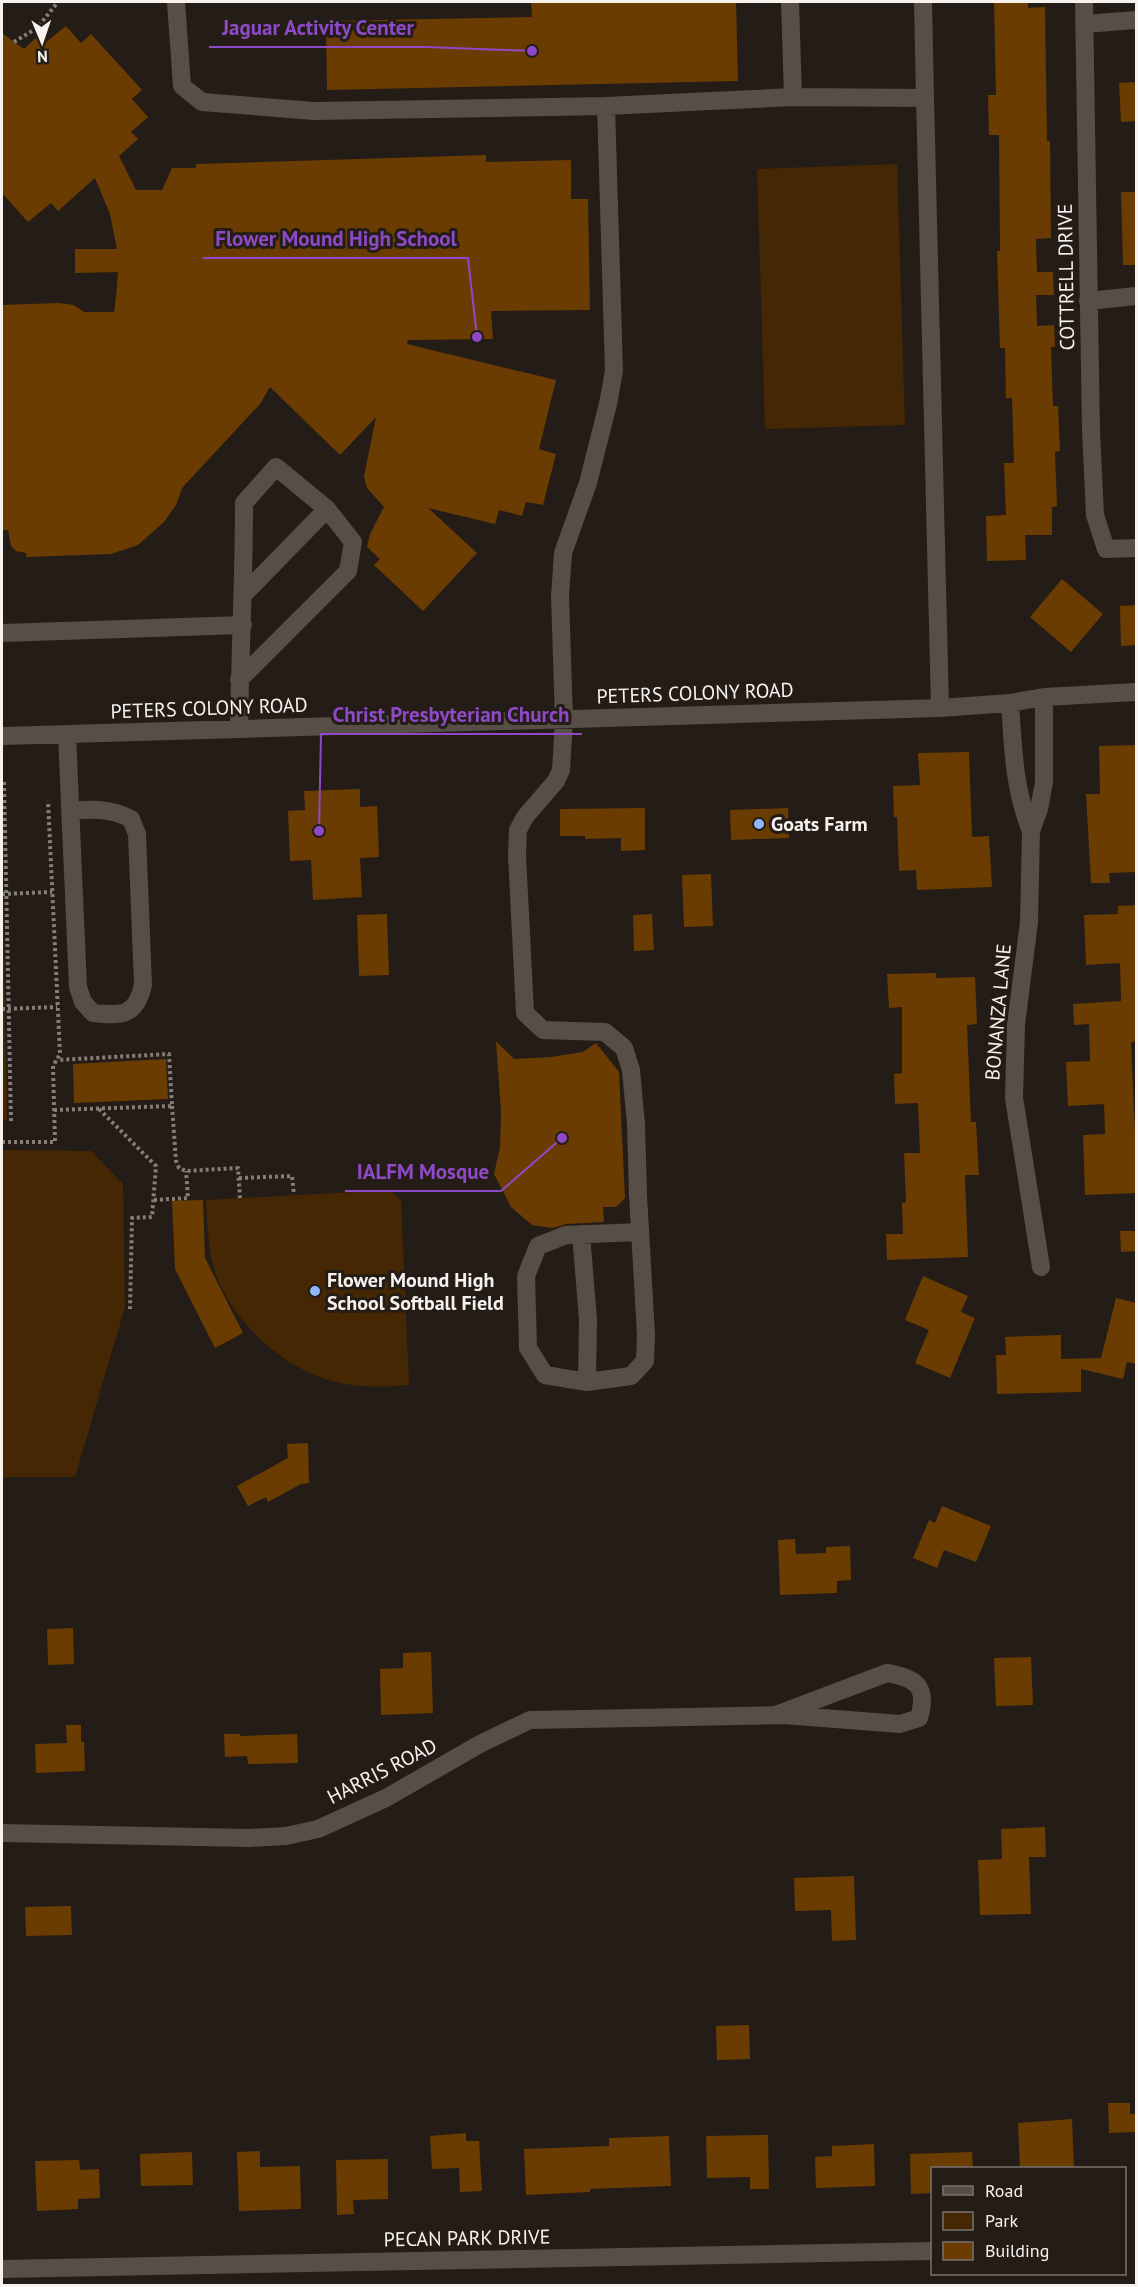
<svg xmlns="http://www.w3.org/2000/svg" width="1138" height="2287" font-family="'PT Sans',sans-serif">
<style>
.green{fill:#462704}
.building{fill:#6b3c02}
.lines{fill:none;stroke-linecap:round;stroke-linejoin:round}
.path{stroke:#847d78;stroke-width:4;stroke-dasharray:3 3;stroke-linecap:butt}
.minor{stroke:#574e46;stroke-width:18}
.poi-dot{fill:#8fb8fd;stroke:#241c16;stroke-width:2}
.labels{text-anchor:middle;stroke-width:6;stroke-linejoin:round;paint-order:stroke}
.street-label{font-size:20px;fill:#f8f2ee;stroke:#241c16}
.poi-label{font-size:20px;font-weight:bold;fill:#f8f2ee;stroke:#241c16;text-anchor:start}
.leader{fill:none;stroke:#8e4ac6;stroke-width:2}
.callout-dot{fill:#8e4ac6;stroke:#241c16;stroke-width:2}
.callout-label{font-size:21px;text-anchor:middle;font-weight:bold;fill:#8e4ac6;stroke:#241c16;stroke-width:6;stroke-linejoin:round;paint-order:stroke}
</style>
<rect width="100%" height="100%" fill="#241c16"/>
<path class="green" d="M897,164L905,425L765,429L757,169Z
M2,813L7,1120H2Z
M2,1150L91,1151L123,1184L125,1307L75,1477H2Z
M390,1190L401,1200L409,1385C385,1387 360,1388 336,1382C284,1370 229,1320 214,1268C208,1246 207,1223 206,1200Z"/>
<path class="building" d="M531,2H736L738,81L327,90L326,21L532,17Z
M994,2H1028V8L1045,7L1047,141H1050L1051,238L1036,239L1037,272H1053L1054,295H1036L1037,326L1054,325L1055,347H1051L1053,406H1058L1060,451L1055,452L1057,506L1052,507V535H1025L1026,560L987,561L986,516L1006,515L1004,463H1014L1012,398H1006L1005,348H1000L997,251H1000L999,135H989L988,95H996Z
M66,26L81,43L91,34L142,90L132,99L148,117L131,132L138,139L119,156L136,190H162L172,168H196V164L486,155V162L571,160V199H588L590,310L491,311L493,339L408,340L407,344L556,380L539,449L556,454L543,505L526,502L522,516L499,510L495,524L428,508L477,553L423,611L374,565L380,559L367,547L370,534L384,507L367,488L364,476L376,417L340,455L270,387L260,404L182,488L176,505L164,522L138,545L111,554L26,557V553L16,551L11,546L8,530H2V305L59,303L74,305L84,312H114L116,297L118,272L75,273V249H117L110,214L95,178L58,211L51,203L28,222L2,193V33L24,49L38,36L45,43Z
M1137,82V121L1121,122L1119,83Z
M1121,192H1137V265H1123Z
M1062,579L1103,614L1071,652L1030,617Z
M1137,605V645L1121,646L1120,606Z
M1137,745V872L1109,873L1110,883H1091L1086,794H1100L1099,746Z
M969,752L972,837L989,836L992,887L917,890L916,870L899,871L897,817H894L893,786L920,785L918,753Z
M360,789V807L377,806L379,857L360,858L362,897L313,900L311,860L290,861L288,811L305,810L304,791Z
M645,808V850L621,851V838L585,839V836H560V809Z
M788,808L789,838L731,840L730,810Z
M711,874L713,926L684,927L682,875Z
M1137,905V1041L1131,1042L1135,1132H1137V1193L1085,1195L1083,1135L1105,1134L1104,1104L1068,1106L1066,1062L1090,1061L1089,1024L1074,1025L1073,1004L1121,1001L1120,963L1086,965L1084,915L1118,914V906Z
M387,914L389,975L359,976L357,915Z
M652,914L654,950L634,951L633,915Z
M936,973V978L975,977L977,1024L967,1025L971,1122H976L979,1175H965L968,1257L887,1260L886,1234H903L902,1203L906,1202L904,1153H920L918,1103L895,1104L894,1074L902,1073V1007L889,1008L887,974Z
M496,1041L514,1059L551,1057L583,1052L596,1043L619,1072L625,1198L616,1207H603L604,1222L566,1224L553,1228L532,1225L511,1207L494,1174L500,1147L501,1112Z
M166,1059L168,1099L74,1103L73,1064Z
M203,1200L205,1258L243,1333L215,1348L175,1269L172,1201Z
M1120,1231H1137V1251L1121,1252Z
M923,1276L968,1296L961,1312L975,1318L950,1378L915,1363L929,1330L905,1320Z
M1116,1298L1137,1303V1364L1127,1362L1123,1379L1081,1369V1392L997,1394L996,1355H1006L1005,1337L1061,1335V1359L1101,1358Z
M308,1443L309,1483L301,1484L268,1502L266,1497L248,1506L237,1486L288,1458L287,1444Z
M942,1506L991,1526L976,1562L944,1550L937,1568L913,1558L929,1520L935,1523Z
M795,1539L796,1554L826,1553V1547L850,1546L851,1580L837,1581V1593L780,1595L778,1540Z
M73,1628L74,1664L48,1665L47,1629Z
M431,1652L433,1713L381,1715L380,1669L403,1668V1653Z
M1031,1657L1033,1705L996,1706L994,1658Z
M66,1725H81V1742H84L85,1771L36,1773L35,1744L67,1743Z
M224,1734H240V1736L297,1734L298,1763L248,1764L247,1756L225,1757Z
M1045,1827L1046,1857H1029L1031,1914L980,1915L978,1860L1002,1859L1001,1829Z
M854,1876L856,1940L832,1941L831,1910L795,1911L794,1878Z
M71,1906L72,1935L26,1936L25,1907Z
M749,2025L750,2059L717,2060L716,2026Z
M1108,2103H1130V2114H1137V2132L1109,2133Z
M1072,2119L1074,2169H1020L1018,2123Z
M466,2133V2141H479L482,2191L460,2192L459,2168L432,2169L430,2136Z
M768,2135L769,2189H750V2177L707,2178L706,2136Z
M669,2136L671,2186L590,2189V2192L526,2195L524,2149L609,2146V2138Z
M874,2144L875,2186L816,2188L815,2157L832,2156V2146Z
M260,2151V2167L300,2166L301,2209L239,2211L237,2152Z
M192,2152L193,2185L141,2186L140,2154Z
M972,2152L973,2169H933V2193L911,2194L910,2154Z
M388,2159V2199L353,2200L354,2214L337,2215L336,2160Z
M79,2160L80,2170L99,2169L100,2198L78,2199V2209L37,2211L35,2161Z"/>
<g class="lines">
<path class="path" d="M14,42L37,28L58,2
M4,782L11,1121
M2,894L52,892
M2,1009L57,1007
M172,1106L176,1161L179,1168L186,1171L238,1168L240,1198
M99,1109L156,1166L152,1217L132,1218L130,1309
M54,1110L172,1106L169,1054L57,1060
M2,1142H55L53,1066L60,1054L48,801
M239,1178L292,1176L294,1195
M154,1200L188,1198L186,1171"/>
<path class="minor" d="M176,2L182,86L202,102L314,111L606,106L614,371L608,404L588,483L563,553L560,596L564,720L561,770L556,781L525,817L518,830L517,855L525,1013L543,1030L605,1032L624,1048L631,1070L636,1124L638,1195L646,1335L645,1361L631,1376L587,1382L545,1375L528,1348L526,1276L538,1246L566,1235L640,1232
M790,2L793,97
M923,2L925,98
M1084,2L1091,431L1095,515L1106,549L1136,548
M1085,24L1136,20
M606,106L793,97L925,98L940,708
M1088,301L1136,296
M244,594L327,509
M2,633L243,625
M1010,703C1013,747 1014,790 1031,831
M239,729C240,654 244,579 244,503L276,467L327,509L353,542L348,571L239,680
M67,735L78,987L83,1002L93,1013C122,1016 136,1016 143,985L137,834L131,819C110,808 92,809 70,811
M2,736L940,708L1010,703L1044,697L1136,692
M581,1234L588,1319L587,1382
M1041,1267L1014,1098L1016,1025L1029,922L1031,831L1039,809L1044,782V697
M2,1833L248,1838L286,1836L318,1829L386,1798L480,1744L530,1720L784,1715L900,1724L919,1718C928,1687 917,1678 887,1673L776,1715
M2,2269L932,2251"/>
</g>
<g class="poi-dot">
<circle cx="759" cy="824" r="6"/>
<circle cx="315" cy="1291" r="6"/>
</g>
<g class="labels">
<g class="street-label">
<text transform="translate(1066 277) rotate(-91)" y="7">COTTRELL DRIVE</text>
<text transform="translate(695 693) rotate(-2)" y="7">PETERS COLONY ROAD</text>
<text transform="translate(209 708) rotate(-2)" y="7">PETERS COLONY ROAD</text>
<text transform="translate(998 1012) rotate(-85)" y="7">BONANZA LANE</text>
<text transform="translate(382 1771) rotate(-27)" y="7">HARRIS ROAD</text>
<text transform="translate(467 2238) rotate(-1)" y="7">PECAN PARK DRIVE</text>
</g>
<g class="poi-label">
<text x="771" y="831">Goats Farm</text>
<text x="327" y="1287">Flower Mound High<tspan x="327" dy="23">School Softball Field</tspan></text>
</g>
</g>
<path class="leader" d="M532 51L427 47H209M477 337L468 258H203M319 831L321 734H582M562 1138L501 1191H345"/>
<g class="callout-dot">
<circle cx="532" cy="51" r="6"/>
<circle cx="477" cy="337" r="6"/>
<circle cx="319" cy="831" r="6"/>
<circle cx="562" cy="1138" r="6"/>
</g>
<g class="callout-label">
<text x="318" y="35">Jaguar Activity Center</text>
<text x="336" y="246">Flower Mound High School</text>
<text x="451" y="722">Christ Presbyterian Church</text>
<text x="423" y="1179">IALFM Mosque</text>
</g>
<rect width="1138" height="2287" fill="none" stroke="#f8f2ee" stroke-width="6"/>
<rect x="931" y="2167" width="195" height="108" fill="#241c16" stroke="#79726c" stroke-width="1.5"/>
<rect x="943" y="2186" width="30" height="9" fill="#574e46" stroke="#79726c" stroke-width="1.5"/>
<text x="985" y="2197" font-size="18" fill="#f8f2ee">Road</text>
<rect x="943" y="2212" width="30" height="18" fill="#462704" stroke="#79726c" stroke-width="1.5"/>
<text x="985" y="2227" font-size="18" fill="#f8f2ee">Park</text>
<rect x="943" y="2242" width="30" height="18" fill="#6b3c02" stroke="#79726c" stroke-width="1.5"/>
<text x="985" y="2257" font-size="18" fill="#f8f2ee">Building</text>
<g transform="translate(42 42) rotate(178)" stroke="#241c16" stroke-width="4.5" paint-order="stroke">
<path d="M0-4.5L10 22L0 15L-10 22Z" fill="#f8f2ee"/>
<text y="-9" font-size="16" font-weight="bold" text-anchor="middle" fill="#f8f2ee">N</text>
</g>
</svg>
